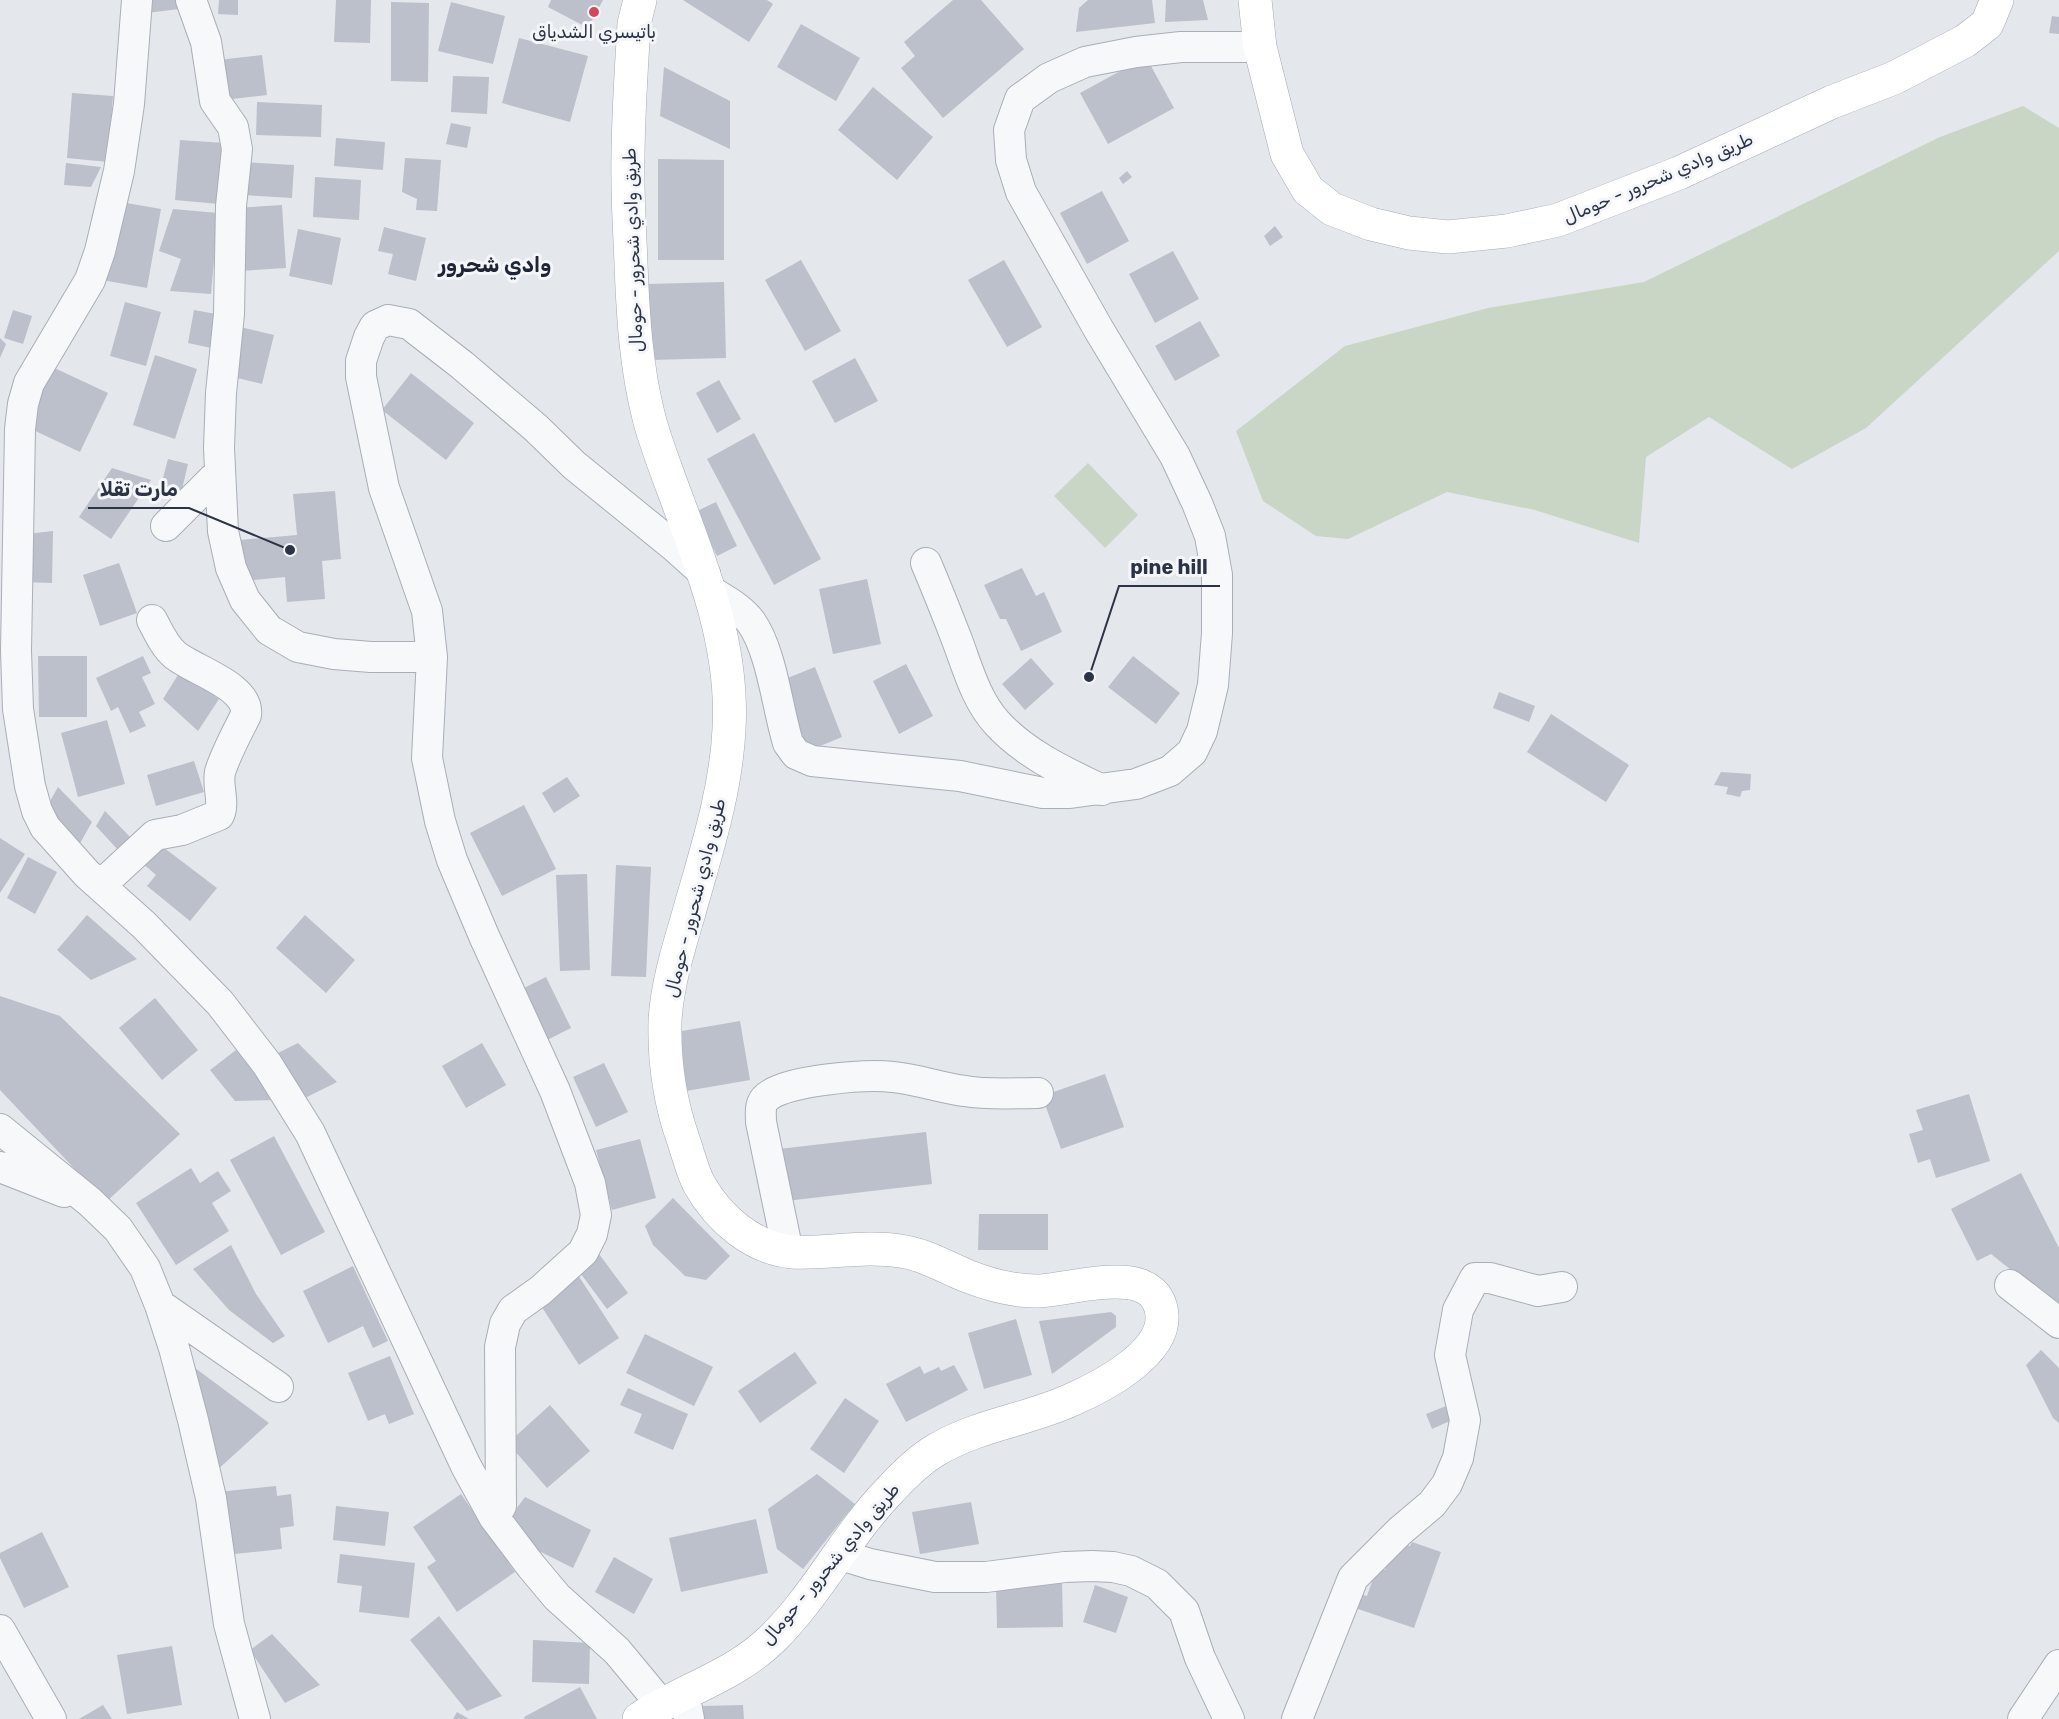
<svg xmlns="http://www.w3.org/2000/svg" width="2059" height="1719" font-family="Rubik,'Noto Naskh Arabic',sans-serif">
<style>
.green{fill:#c9d6c5}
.building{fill:#bbc0ca}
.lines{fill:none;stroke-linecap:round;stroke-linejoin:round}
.minor-casing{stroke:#a9aeb7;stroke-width:32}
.major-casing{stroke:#a3abb8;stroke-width:34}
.minor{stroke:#f7f8fa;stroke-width:30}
.major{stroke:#fff;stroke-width:33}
.poi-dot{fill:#d1495b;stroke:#f4f6f9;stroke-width:2}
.labels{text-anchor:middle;stroke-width:6;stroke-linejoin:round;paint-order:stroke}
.poi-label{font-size:18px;fill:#2b3445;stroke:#f4f6f9}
.street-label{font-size:18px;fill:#2b3445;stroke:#f4f6f9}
.quarter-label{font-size:21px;font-weight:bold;fill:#1d2536;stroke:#f4f6f9}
.leader{fill:none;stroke:#2b3445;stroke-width:2}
.callout-dot{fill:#2b3445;stroke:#f4f6f9;stroke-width:2}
.callout-label{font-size:20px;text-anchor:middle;font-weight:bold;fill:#2b3445;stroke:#f4f6f9;stroke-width:6;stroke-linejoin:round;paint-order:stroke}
</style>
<rect width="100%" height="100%" fill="#e4e7ec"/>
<path class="green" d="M2023,106L2059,128V251L1866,428L1792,469L1709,417L1646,457L1639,543L1535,510L1447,492L1348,539L1316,536L1263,501L1236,431L1345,346L1488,308L1644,282L1940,137Z
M1088,463L1138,515L1105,548L1054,496Z"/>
<path class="building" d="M147,0H178L179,9L147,13Z
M219,0H238V15L218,14Z
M336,0H371L370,43L334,42Z
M551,0H603L588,28L548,7Z
M683,0H767L773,4L749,42Z
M953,0H981L1024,49L943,118L901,68L915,56L904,42Z
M1088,0H1152L1155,23L1076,32L1079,8Z
M1166,0H1203L1208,20L1165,22Z
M391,2L429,3L428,82L391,81Z
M451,2L505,16L493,64L438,51Z
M2052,16L2059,17V34L2049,33Z
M801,24L860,58L836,101L777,67Z
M519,38L588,56L570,122L502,103Z
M262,55L267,95L223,100L218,60Z
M1146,57L1174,108L1108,144L1080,93Z
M664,67L730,101V149L660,116Z
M453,76L489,77L487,114L451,112Z
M873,87L933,137L897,180L838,130Z
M72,93L113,96L108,162L67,158Z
M257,102L322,105L321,137L256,135Z
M451,123L471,127L467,148L446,144Z
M336,138L385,142L383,170L334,166Z
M180,140L225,143L219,204L175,200Z
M405,158L441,160L437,211L416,210L417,199L402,192Z
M658,159L724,160V260H658Z
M243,162L294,165L292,198L242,195Z
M66,163L101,167L91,187L64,185Z
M1127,171L1132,177L1123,184L1119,178Z
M315,177L361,180L359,220L313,217Z
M1102,191L1129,241L1087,264L1060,213Z
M115,201L161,209L147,288L102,280Z
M282,205L286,268L239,271L236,208Z
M173,209L218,213L211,294L170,291L181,259L159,251Z
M1275,226L1283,237L1270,246L1264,236Z
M384,227L426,238L416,281L388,274L393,254L378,251Z
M298,229L341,238L332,285L289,276Z
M1173,251L1199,299L1155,323L1129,274Z
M801,260L841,331L805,351L765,280Z
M1004,260L1042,327L1007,347L968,280Z
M724,282L726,358L650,360L648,284Z
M125,302L161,312L146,366L110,356Z
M13,310L32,316L23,344L4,338Z
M194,310L222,315L216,349L188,343Z
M1200,321L1220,356L1175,381L1155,346Z
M236,326L274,335L262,384L225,375Z
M0,338L6,344L0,358Z
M155,355L197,369L175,439L133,425Z
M855,358L878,401L835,423L812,381Z
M48,365L108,393L80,452L29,428L39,406L31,402Z
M411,373L474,423L446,460L382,410Z
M719,380L741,419L717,433L696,393Z
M754,433L821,559L774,585L707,459Z
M168,459L188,464L180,498L159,493Z
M112,468L151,480L111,539L79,517Z
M335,491L341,559L322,561L325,599L287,602L285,577L243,581L239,540L297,535L293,494Z
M716,502L737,546L717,556L695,512Z
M53,531L52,583L23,582L27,534Z
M119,563L137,613L100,626L83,575Z
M1022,568L1036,596L1044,592L1062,632L1021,651L1006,619H1000L984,585Z
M867,579L881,644L833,654L819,589Z
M38,656H87V717H39Z
M143,656L151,673L142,677L155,704L139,712L146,726L130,733L118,707L111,711L96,678Z
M1133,656L1180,693L1156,724L1108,687Z
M1031,658L1054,684L1025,710L1002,684Z
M906,664L933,716L899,734L873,681Z
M815,667L842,737L808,751L780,681Z
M181,670L219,699L198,731L163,699Z
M1499,692L1535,706L1529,722L1493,708Z
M1551,714L1629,765L1606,802L1527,752Z
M107,720L125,784L78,797L61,733Z
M194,761L204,792L156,806L147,775Z
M1721,772L1751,774L1750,790L1742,791L1740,797L1726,794L1728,787L1714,785Z
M567,777L580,796L554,813L542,793Z
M58,787L92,822L75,852L44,812Z
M524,805L556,869L502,896L470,833Z
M105,811L131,838L118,850L96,826Z
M0,838L25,854L0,893Z
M159,844L217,888L190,921L147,886L156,875L141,862Z
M28,857L57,872L35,914L7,898Z
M616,865L651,867L646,977L611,976Z
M587,874L590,970L560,971L556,875Z
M87,915L137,959L91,980L57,950Z
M305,915L355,960L326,993L276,948Z
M546,977L571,1028L541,1043L516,992Z
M0,996L60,1016L180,1134L106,1202L0,1090Z
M155,998L198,1050L162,1080L119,1028Z
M740,1021L750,1080L686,1091L676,1032Z
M298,1043L337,1082L299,1101L276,1054Z
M482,1043L506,1085L466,1108L442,1066Z
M236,1050L276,1100L235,1101L210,1070Z
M604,1063L628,1112L596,1127L573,1077Z
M1105,1074L1124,1127L1061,1149L1042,1096Z
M1969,1094L1990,1161L1936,1178L1930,1159L1918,1163L1909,1134L1923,1130L1916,1110Z
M926,1132L932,1184L786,1201L779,1149Z
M274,1136L325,1232L281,1255L230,1160Z
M640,1139L656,1198L612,1210L596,1150Z
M191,1168L200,1183L218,1171L231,1191L212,1203L229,1231L176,1265L136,1203Z
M2021,1173L2059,1248V1308L1991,1254L1977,1261L1951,1209Z
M673,1198L730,1256L706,1280L685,1276L653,1245L645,1226Z
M979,1214H1048V1250H978Z
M231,1245L256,1294L285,1336L273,1343L229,1310L193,1269Z
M596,1250L628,1293L607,1309L575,1266Z
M353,1266L388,1341L373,1348L363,1326L328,1343L303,1291Z
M578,1275L619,1338L579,1365L538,1301Z
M1111,1312L1116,1316V1327L1052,1374L1039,1321Z
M1016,1319L1032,1375L984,1389L968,1333Z
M645,1334L713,1367L694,1406L626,1373Z
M2041,1350L2059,1368V1423L2053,1418L2026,1365Z
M795,1352L817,1383L760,1423L738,1391Z
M390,1356L414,1414L389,1424L385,1414L368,1421L348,1373Z
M191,1365L269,1423L215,1472Z
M954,1365L968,1390L906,1422L886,1384L920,1366L924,1374L939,1367L941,1371Z
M628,1388L688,1414L673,1450L634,1433L642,1414L620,1405Z
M845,1398L879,1421L844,1473L810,1449Z
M550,1405L590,1451L547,1488L508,1443Z
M1446,1406L1452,1420L1432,1429L1426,1414Z
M817,1474L855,1504L803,1569L777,1549L768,1509Z
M276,1486L277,1496L291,1494L294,1526L280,1528L282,1549L225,1555L218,1492Z
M461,1494L515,1572L457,1612L427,1567L436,1561L413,1527Z
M525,1497L591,1530L573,1568L521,1542L511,1516Z
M971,1502L979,1544L920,1554L912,1512Z
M336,1506L389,1512L385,1546L333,1540Z
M756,1519L768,1573L681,1592L669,1538Z
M42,1532L69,1587L24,1608L0,1558V1553Z
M1412,1542L1441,1552L1414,1628L1355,1608L1360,1594L1367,1596L1377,1567L1385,1570L1391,1553L1398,1556L1402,1544L1410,1546Z
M340,1554L415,1563L409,1618L359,1612L362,1586L337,1583Z
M614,1557L653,1579L634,1614L595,1592Z
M1062,1582L1063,1627L997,1628L996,1583Z
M1095,1585L1128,1597L1116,1633L1083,1622Z
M439,1616L502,1696L467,1711L410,1640Z
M272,1634L320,1685L285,1703L250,1650Z
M533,1640L590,1643L589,1684L532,1682Z
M172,1646L182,1705L127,1714L117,1655Z
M580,1687L597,1719H525L524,1717Z
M103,1705L112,1719H79Z
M743,1705L744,1719H704L703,1706Z
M457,1712L469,1719H453Z"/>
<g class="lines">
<g class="minor-casing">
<path id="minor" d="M137,0L129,104L119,171L100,251L90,280L29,383L23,404L20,429L16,651L18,709L30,786L37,811L45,827L87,874L144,925L220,1003L267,1064L310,1133L466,1466L494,1517L531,1566L557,1597L617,1651L661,1704
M191,0L206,42L215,101L233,127L237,149L231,206L229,314L221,393L219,448L223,531L231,568L245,600L269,630L298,647L334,654L371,657H432
M166,526L219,473
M926,563C937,589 947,614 957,640C968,669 976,700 997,723C1025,754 1065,772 1102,790
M709,590C723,599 741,608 751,622C772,652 777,707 788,743L796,754L812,761L960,776L1043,793H1070L1136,784L1170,771L1192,752L1202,731L1213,685L1217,633V575L1210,536L1197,503L1175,456L1099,330L1021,192L1011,160L1009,130L1020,99L1049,78L1085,62L1136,52L1181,47H1260
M101,885L155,835L182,830L219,815C225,802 217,787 220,772C226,753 237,733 246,715C250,686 193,670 175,655C164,646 158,631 152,620
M0,1129L90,1202L118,1229L145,1268L160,1305L174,1348L193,1420L211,1498L229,1624L255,1719
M0,1167L64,1192
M788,1252L761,1122C761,1113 759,1103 767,1097C786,1080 867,1074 893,1077C917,1079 940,1088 965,1091C988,1095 1014,1093 1038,1093
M2010,1285L2059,1323
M160,1305L278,1387
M494,1517L501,1506L500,1347L505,1324L513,1310L541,1290L583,1252L592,1234L596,1215L590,1183L555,1091L484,936L452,860L440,821L427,758L432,657L427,611L384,488L361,377V361L369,337L375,326L388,320L409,324L462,365L536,428L574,465L675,547L705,574
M838,1554L870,1564L935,1577H986L1065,1567L1092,1566L1113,1567L1131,1571L1157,1584L1184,1611L1200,1658L1229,1719
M0,1630L51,1719
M684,1693L689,1719
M1297,1719L1353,1578L1400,1531L1432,1504L1447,1484L1458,1458L1465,1420L1450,1355L1458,1310L1475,1278H1490L1538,1291L1562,1287
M2023,1719L2059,1665"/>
</g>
<g class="major-casing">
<path id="major" d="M1255,0L1260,47L1287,154L1308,190L1332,209L1371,224L1409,233L1448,237L1507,231L1558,220L1679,173L1832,102L1894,78L1965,41L1987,24L1997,0
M639,1719C683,1689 733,1677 772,1639C818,1594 846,1535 891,1489C904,1475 919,1460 936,1450C978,1425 1027,1420 1071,1400C1101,1387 1165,1354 1162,1315C1157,1259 1070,1291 1036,1291C1012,1291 990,1285 967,1276C945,1267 924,1254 900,1251C864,1245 827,1254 792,1252C752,1248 718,1218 699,1184C692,1171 688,1153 683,1139C670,1102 664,1060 665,1021C667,985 678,950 688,916C705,855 726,793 729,729C734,644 701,564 672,486C664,464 655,441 649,418C636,367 633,316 631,264C630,236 628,208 628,180C627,128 631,76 634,24L640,0"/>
</g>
<use href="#minor" class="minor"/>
<use href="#major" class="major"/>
</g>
<circle class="poi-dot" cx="594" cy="12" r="6"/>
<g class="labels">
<g class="poi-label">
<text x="594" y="38">باتيسري الشدياق</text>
</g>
<g class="street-label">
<text transform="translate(1658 178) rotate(-23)" y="6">طريق وادي شحرور - حومال</text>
<text transform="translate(633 250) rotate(-92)" y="6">طريق وادي شحرور - حومال</text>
<text transform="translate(695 898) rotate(-76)" y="6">طريق وادي شحرور - حومال</text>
<text transform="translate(830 1564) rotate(-50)" y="6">طريق وادي شحرور - حومال</text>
</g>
<g class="quarter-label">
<text x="495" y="272">وادي شحرور</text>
</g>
</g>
<path class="leader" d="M290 550L189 508H88M1089 677L1119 586H1220"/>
<g class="callout-dot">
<circle cx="290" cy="550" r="6"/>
<circle cx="1089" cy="677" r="6"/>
</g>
<g class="callout-label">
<text x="139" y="496">مارت تقلا</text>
<text x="1169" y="574">pine hill</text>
</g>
</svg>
